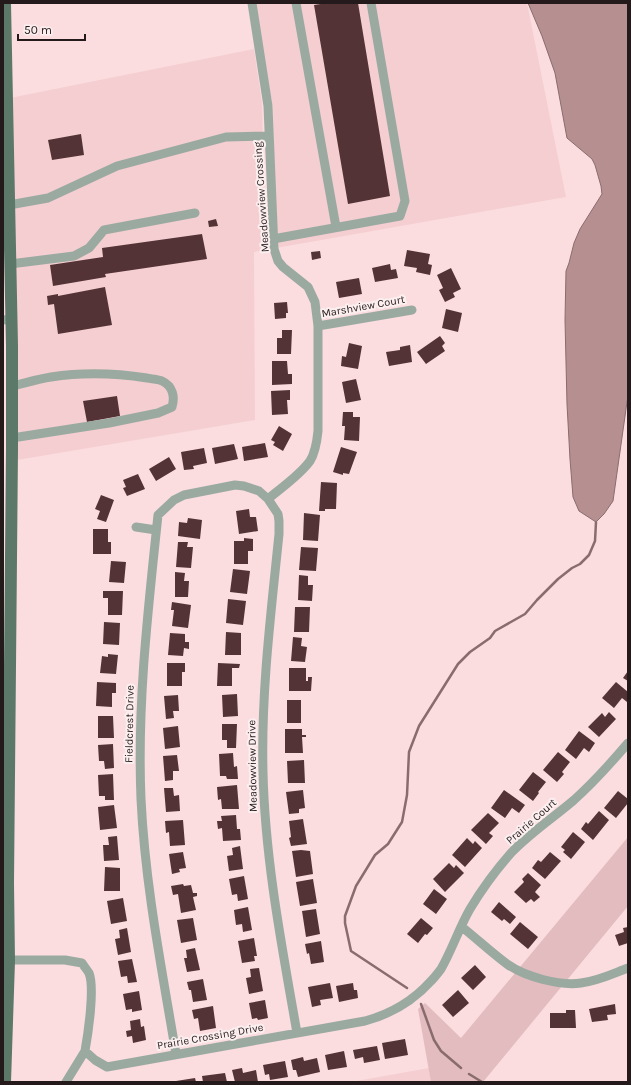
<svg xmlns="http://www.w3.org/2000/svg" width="631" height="1085" font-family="Karla,sans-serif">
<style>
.built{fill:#f5ced1}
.green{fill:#e2bcbf}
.water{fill:#b68f91;stroke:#8a6c6e}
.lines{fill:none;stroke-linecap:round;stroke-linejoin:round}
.stream{stroke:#8a6c6e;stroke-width:2.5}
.building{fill:#543336}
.minor{stroke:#9baaa1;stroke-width:9}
.major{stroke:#5c7868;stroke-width:12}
.labels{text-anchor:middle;stroke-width:4;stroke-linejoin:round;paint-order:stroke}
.street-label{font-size:11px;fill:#251a1b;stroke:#fceff0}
</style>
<rect width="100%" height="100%" fill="#fbdddf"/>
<path class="built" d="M255,3H527L566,197L276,248L273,108Z
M254,49L262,103L266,250L254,252L255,420L17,460L10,98Z
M429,1068L431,1082H351Z"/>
<path class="green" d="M628,837V906L483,1082H431L418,1009L425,1003L461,1038Z"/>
<path class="water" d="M528,3H628V395L613,501L604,514L596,522L579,511L573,497L570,459L567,404L565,320L566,271L569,263L574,243L580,229L602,194L601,186L595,165L592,159L567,138L555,73L542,36Z"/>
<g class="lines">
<path class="stream" d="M407,988L351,951L345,923V916L356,886L375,855L388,844L402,822L407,795L409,752L419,726L458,664L470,652L490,638L495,631L525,614L537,600L558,579L572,568L580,564L589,555L595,541L596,522
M421,1004L434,1040L441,1051L461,1068
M469,1074L482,1082"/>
</g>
<path class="building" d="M327,3H358L390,196L348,204L314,5Z
M81,134L84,155L52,160L48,140Z
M216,219L218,226L209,227L208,221Z
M202,234L207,259L105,274L106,277L53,286L50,265L103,257L102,248Z
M407,250L430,254L428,264L432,265L430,275L416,272L417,268L404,266Z
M320,251L321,258L312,260L311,252Z
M390,264L391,270L396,269L398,278L375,282L372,268Z
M451,268L461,289L453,293L455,297L445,302L439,290L443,288L437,275Z
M359,278L362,294L339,298L336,282Z
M105,287L112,325L58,334L54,304L48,305L47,296L58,294V296Z
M287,302L288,313H286V318L275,319L274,303Z
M446,309L462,313L458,332L442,328Z
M282,330H292L291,354H277V338H282Z
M440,336L445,343L442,346L445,351L426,364L417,352Z
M349,343L362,346L358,369L341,366L342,356L346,357Z
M410,345L412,362L389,366L386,352L400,350V347Z
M272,361H287L288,374H292V384L272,385Z
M356,379L361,400L346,403L342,382Z
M290,390V400H287L288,414L272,415L271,391Z
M117,396L120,416L87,422L83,401Z
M343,412H353V417H360L359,441L344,440L345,426H342Z
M279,426L292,434L283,451L273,445L275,442L271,440Z
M265,443L268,457L244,461L242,447Z
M234,444L238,459L215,464L212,448Z
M341,447L357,452L349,474L343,473V475L333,472Z
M204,448L207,463L193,466L194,469L184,470L181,452Z
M169,457L176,469L156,481L149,469Z
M138,474L145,489L127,496L123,488L126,487L123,480Z
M321,482L337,483L336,509H325V511H319Z
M101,495L114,500L106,522L97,519L100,511L95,509Z
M249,509L250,517H256L258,531L239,534L236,511Z
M304,513L320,515L318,541L303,540Z
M188,518L202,520L200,539L178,536L179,522L187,523Z
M93,529H108V542H111V554H93Z
M244,538L253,539V551H248V564H234V541H244Z
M178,542H188L187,547H193L191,568L176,567Z
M301,547L318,548L316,571L299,570Z
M111,561L126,562L124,583L109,582Z
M233,569L250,571L247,594L230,592Z
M175,572L185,573L184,581H189L188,597H175Z
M299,575L308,576V585H313L312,601L298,600Z
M103,591H123L122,615H108V598H103Z
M228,599L246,601L243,625L226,623Z
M172,602L191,605L188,628L172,626L174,610H171Z
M295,607H310L309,632H294Z
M104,622L120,623L119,645L103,644Z
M226,632L241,633V655H225Z
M170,633L185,634V642H189V649L184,648L183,656L168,655Z
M293,637L302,638L301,646L307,647L305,662L291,661Z
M108,654L118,655L116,674L100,673L102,656L108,657Z
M167,663H185V672H182V686H167Z
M218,663L240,664L239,668H232V686H217Z
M289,668H306V681H308V677H312L311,691H289Z
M628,671V681L623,678Z
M97,682L116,683V693H112V707L96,706Z
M616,682L628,692V701L627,702L622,698L614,708L602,698Z
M237,694L238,716L223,717L222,695Z
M178,695L179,711H173L174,718L166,719L164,696Z
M287,700H301V723H287Z
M609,712L616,719L599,737L588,727L602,713L605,717Z
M98,716H113L114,738H98Z
M222,724H237L236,748H227V740H222Z
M178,726L180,747L165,749L163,728Z
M285,729H302V735H306V737H302L303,753H285Z
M579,731L595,743L589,752L584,748L576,759L565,750Z
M113,744L114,768L105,769L104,761H99L98,745Z
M558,752L570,762L562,772L564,774L557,782L543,770Z
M233,753L234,767L237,766L238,779H227L226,776H220L219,754Z
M177,755L179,771H173V780L165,781L163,756Z
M304,760L305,783H288L287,761Z
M533,772L546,782L538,792L539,793L533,801L519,790Z
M113,774L114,800H105V796H99L98,775Z
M237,785L239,809H222L221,799L218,800L217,787Z
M164,788H173L174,796L179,795L180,811L166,812Z
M303,790L305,808L299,809V813L289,814L286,792Z
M504,790L525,805L519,813L512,808L505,818L491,808Z
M618,791L628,799V803L616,818L604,808Z
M114,805L117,828L100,830L98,807Z
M599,811L609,820L593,840L581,829L586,822L588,824Z
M488,813L499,823L489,833L493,836L486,844L471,830Z
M236,815L237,829H240L241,840L223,841L222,828L218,829L217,821H222L221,816Z
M303,819L307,844L291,846L289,838L291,837L289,821Z
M183,820L185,845L170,846L169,832L166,833L165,821Z
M573,832L585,842L571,859L563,852L565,850L561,847Z
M117,836L119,860L104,861L103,845H109L108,837Z
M467,838L473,844L475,841L482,848L465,867L452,855Z
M240,846L243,869L229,871L227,856L233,855L232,848Z
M301,850L310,851L313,874L296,877L292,851Z
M183,852L186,868L179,869L180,872L172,874L169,854Z
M550,852L561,861L545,879L532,868L538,860L541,862Z
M449,863L454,868L456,865L464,873L445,892L433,879Z
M105,867L120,868V891H104Z
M528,873L541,885L535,892L540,897L534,902L531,899L526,903L514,892L524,882L522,879Z
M244,876L248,899L238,901L237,894L232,895L229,879Z
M313,879L317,903L300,906L296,882Z
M183,884L184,886L191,885L193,893H197V896L193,897L196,910L181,913L178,894L173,895L171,886Z
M434,889L447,899L436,914L423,904Z
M123,898L127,921L111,924L107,901Z
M499,902L516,917L510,924L504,919L502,921L491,912Z
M248,907L252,930L243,932L242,924L236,925L234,910Z
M316,909L320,934L306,937L302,911Z
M193,918L197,940L181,943L177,920Z
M421,918L433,928L427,935L425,934L418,943L407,934Z
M520,922L538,937L528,949L510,934Z
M628,927V943L619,946L615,935L624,932L623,928Z
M127,928L131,952L118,955L115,939L120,938L119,930Z
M254,938L257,956H254L255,961L242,963L238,941Z
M321,941L324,962L311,964L309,953L307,954L305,944Z
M195,948L200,970L187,972L184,958H187L186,950Z
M132,959L137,982L128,983L127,976L121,977L118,961Z
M475,965L486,977L473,990L461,978Z
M259,968L263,991L249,994L246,978L251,977L250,969Z
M203,979L207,1000L193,1002L191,990H189L187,982Z
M330,983L333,998L320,1000L321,1005L312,1007L308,987Z
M353,983L354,990H357L358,998L339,1002L336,986Z
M458,990L469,1003L453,1017L442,1005Z
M139,991L142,1010L132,1012V1009L126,1010L123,994Z
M265,1000L268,1018L258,1020L257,1018L252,1019L249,1003Z
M615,1004L616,1014L607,1015L608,1020L592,1022L589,1009Z
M213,1006L216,1028L200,1031L198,1018L194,1019L192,1010Z
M566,1010H575L576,1028H550V1013H566Z
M140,1019L141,1027L144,1026L146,1040L133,1043L132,1036L127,1037L126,1031L131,1030L130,1021Z
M405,1039L408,1055L385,1059L382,1043Z
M377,1046L380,1060L364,1063L363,1057L355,1059L353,1050Z
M344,1051L347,1067L328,1070L325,1055Z
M303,1057L304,1061L317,1058L320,1072L298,1077L296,1070H293L291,1060Z
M285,1061L288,1077L270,1080L269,1074L265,1075L263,1065Z
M242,1068L243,1073L256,1070L258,1082H235L232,1070Z
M225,1073L227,1082H203L202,1076Z
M195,1078L196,1082H176V1081Z"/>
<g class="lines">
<path class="minor" d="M252,3L268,106L274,249L278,261L283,267L308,287L315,302L318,326V431C317,441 315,453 310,461C299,476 282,487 268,499
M296,3L336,227
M9,205L48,198L117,166L226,137L269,136
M273,239L400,216L405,201L371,3
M10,264L74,256L89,248L104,230L195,213
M3,320L11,319
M318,326L412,310
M12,386C25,383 38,379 51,377C83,372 115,373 147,378C151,379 158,379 162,381C173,386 175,397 172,407L158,413L109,423L12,438
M136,527L156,530
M462,927C477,939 492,953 507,964C525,977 560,986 581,983C598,981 612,974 628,968
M4,960H65L82,963C84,966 87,970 89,973C95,988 88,1034 85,1051L95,1060L107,1067L365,1021C391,1014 413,1001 431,981C435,977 438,973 441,969C452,950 459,928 470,909C482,889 496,870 511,853C530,833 553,818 574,800C594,782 611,763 628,743
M176,1054C162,970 145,885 141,799C137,704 148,610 158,515L174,500L184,495L235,485L244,486L259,491L268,499L278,514L279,521V534C271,613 261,692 263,772C265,860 282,947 297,1033
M66,1082L85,1051"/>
<path class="major" d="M5,3L12,346V449L8,883L9,961L5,1082"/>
</g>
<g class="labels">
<g class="street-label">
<text transform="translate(261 197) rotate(-94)" y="4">Meadowview Crossing</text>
<text transform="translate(363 306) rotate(-10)" y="4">Marshview Court</text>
<text transform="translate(129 724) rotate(-89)" y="4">Fieldcrest Drive</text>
<text transform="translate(252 766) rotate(-91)" y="4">Meadowview Drive</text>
<text transform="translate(531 821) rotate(-41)" y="4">Prairie Court</text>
<text transform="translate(210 1036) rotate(-10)" y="4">Prairie Crossing Drive</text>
</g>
</g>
<rect width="631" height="1085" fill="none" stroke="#251a1b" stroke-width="8"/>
<path d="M18 34v6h67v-6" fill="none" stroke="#251a1b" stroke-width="2"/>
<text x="24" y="34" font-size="12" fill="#251a1b" stroke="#fceff0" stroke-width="3" paint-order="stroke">50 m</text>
</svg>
